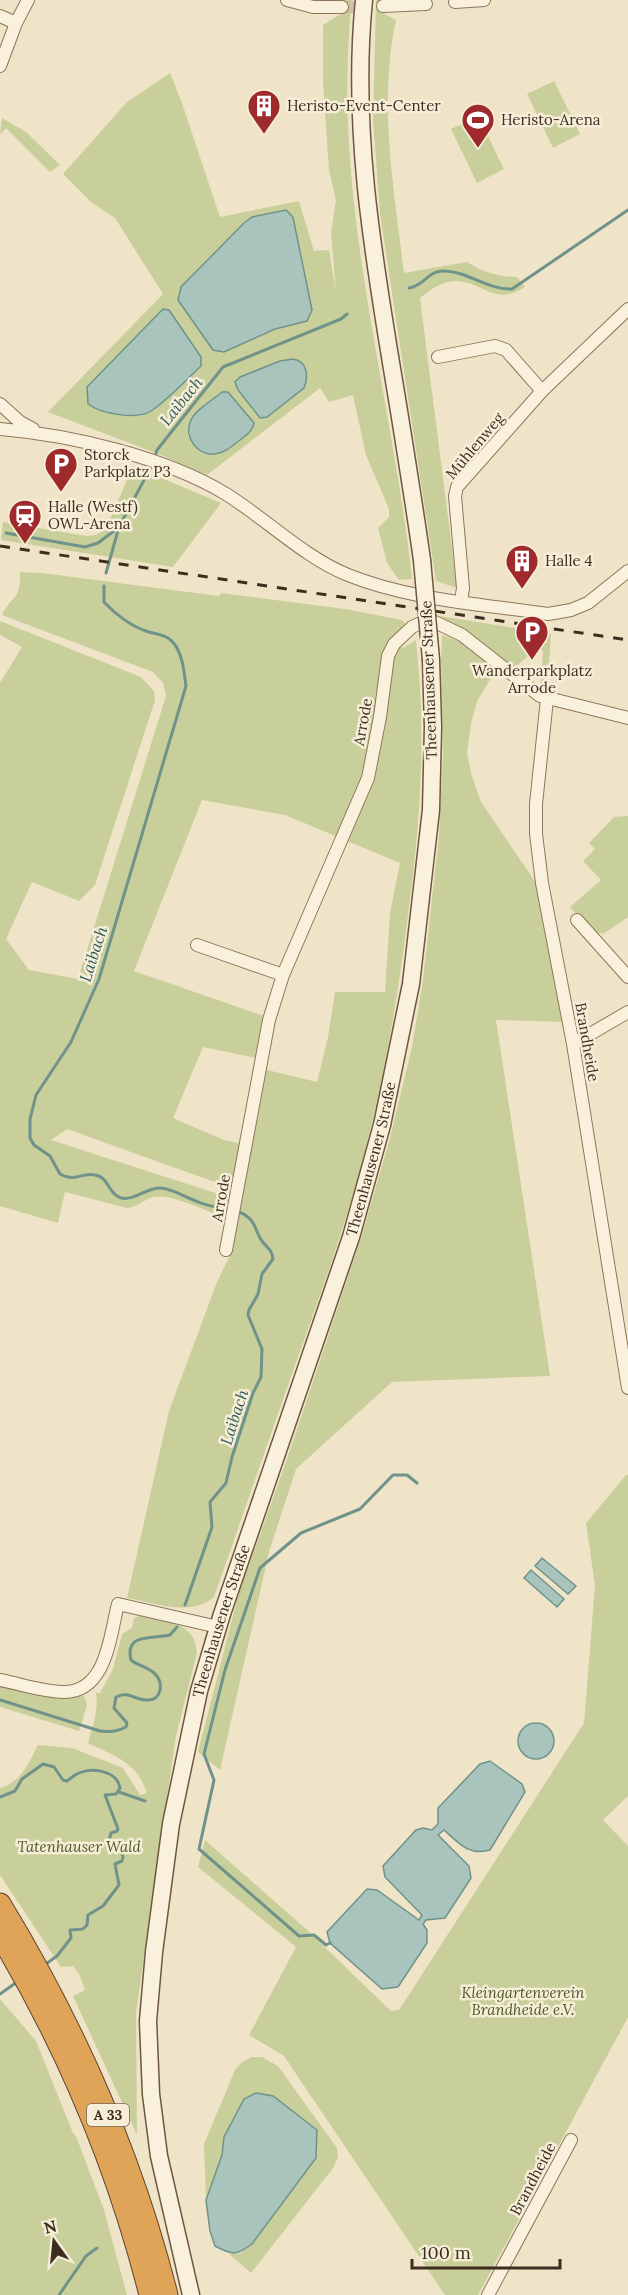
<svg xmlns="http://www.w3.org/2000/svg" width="628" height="2295" font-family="Lora,serif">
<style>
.green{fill:#c9cf9b;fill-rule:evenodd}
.water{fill:#a9c4bc;stroke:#6f938a;stroke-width:1.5}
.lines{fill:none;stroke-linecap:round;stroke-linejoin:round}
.stream{stroke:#6f938a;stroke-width:3}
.minor-tunnel{stroke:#ccc0a6;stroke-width:12;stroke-dasharray:12 6;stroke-linecap:butt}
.minor-casing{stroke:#8d765c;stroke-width:14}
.secondary-casing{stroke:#6f573f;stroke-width:19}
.motorway-casing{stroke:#5b4430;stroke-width:23}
.minor{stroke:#faf1dc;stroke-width:12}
.secondary{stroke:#faf1dc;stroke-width:16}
.motorway{stroke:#e0a458;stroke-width:21}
.rail{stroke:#3d2e20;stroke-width:3;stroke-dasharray:10 10;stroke-linecap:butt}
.secondary-bridge-casing{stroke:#6f573f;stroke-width:19;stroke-linecap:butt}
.secondary-bridge{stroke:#faf1dc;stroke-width:16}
.labels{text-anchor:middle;stroke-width:5;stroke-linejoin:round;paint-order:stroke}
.shield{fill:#f7eed8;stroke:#756857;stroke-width:1.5}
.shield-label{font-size:14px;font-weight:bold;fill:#3d2e20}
.poi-label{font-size:15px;fill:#3d2e20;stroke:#f7eed8;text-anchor:start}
.street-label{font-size:15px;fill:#3d2e20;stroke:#f7eed8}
.park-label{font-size:15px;font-style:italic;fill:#4d5a26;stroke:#f7eed8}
.water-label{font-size:16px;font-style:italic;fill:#2f5d5a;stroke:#f7eed8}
</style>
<rect width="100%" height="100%" fill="#f0e4c8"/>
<path class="green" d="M342,0H352C330,196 391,386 412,579L399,580L387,563L378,528L389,517V509L366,455L353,395L329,402L320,388L207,475L166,457L48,412L163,294L115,218L91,202L63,174L127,102L170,73L182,103L220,217L299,201L314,251L329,250L336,293L331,232L336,201L329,170L323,82V25L341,14ZM293,217L312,310L307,321L275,329L224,352Z
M376,0H384L383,13L396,20C378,103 394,189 404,273L467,262C482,272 499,277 517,277L525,287C495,306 486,284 458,281C443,280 431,289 420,298L457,588L436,581L380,214L373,120Z
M554,81L580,134L553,148L527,94Z
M478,116L504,169L477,183L451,129Z
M2,118L26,132L60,165L50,172L6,128L0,135Z
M133,466L221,503L173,567L1,540L3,522L86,536C96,536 101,533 107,526Z
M20,572L42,573L219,596L221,593L345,609L402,620L406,625L394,639L403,648L416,640C426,730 421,818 409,907C399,991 385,1074 364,1156C344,1231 317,1304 291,1377C265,1450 240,1524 214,1597C190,1617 155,1603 127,1598L169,1411L217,1282L233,1249L263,1069L317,1082L328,1037L335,992H385L390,913L400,863L285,815L202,800L134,971L267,1017L256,1058L203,1047L173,1118L224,1140L243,1144L234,1189L67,1129L51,1140L231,1198L226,1218C208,1212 171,1193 153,1197C144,1200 137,1207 127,1208L65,1192L58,1223L0,1206V683L22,647L0,635V621L141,677L154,691L155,700L95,885L79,901L32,882L6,939L29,970L78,979L166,696L163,683L153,672L2,615C11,595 21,602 20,572Z
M440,616L551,634L547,692L540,689L543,652L540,646L513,669L481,641Z
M442,635L459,641L496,670L477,701L471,724L467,753L471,773L481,802L538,886L565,1022L496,1020L550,1376L392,1382L296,1469L269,1552L220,1770L198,1752L238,1596L287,1459L360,1241L389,1142L412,1047L423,980L439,836L443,753L441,662Z
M628,816V917L603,934L594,932L570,907L601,880L583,861L595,849L589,843L614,817Z
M626,1475H628V1796L603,1820L628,1846V2017L478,2295H445L284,2056L249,2035L296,1947L198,1867L205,1840L306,1929L391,2011L399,2010L584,1723L595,1585L586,1523Z
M139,1616C165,1622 195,1620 197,1653L176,1736L136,2013L137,2135L73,1996L85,1990L79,1974L73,1966L61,1967L0,1875V1788C20,1783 29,1763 38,1745L72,1748L123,1768L140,1795L147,1793C136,1761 116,1757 88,1743C92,1727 99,1711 96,1693H100L113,1669L122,1634L132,1628L134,1618Z
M0,1687L56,1698L84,1696L87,1705L79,1731L0,1707Z
M0,1999L36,2041L73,2133L76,2136L104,2210L127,2295H0Z
M252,2057H262L278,2066L337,2148L338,2157L333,2168L251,2273L229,2254L240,2253L252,2244L316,2158L317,2130L224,2137L222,2155L206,2200L204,2144L235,2070L242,2062Z"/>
<path class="water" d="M286,210L293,217L312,310L307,321L275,329L224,352L213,350L178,300L181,287L244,223L252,217Z
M163,309L169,310L201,357V366C185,381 169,399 151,411C137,420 101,414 88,404L87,387Z
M293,359C307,361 309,376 304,388L267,417L260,418L238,390L235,382L240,377L280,361Z
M222,392H228L254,423C253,431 246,435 240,440C232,446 225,453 215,454C197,456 183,436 191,420C196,409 213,400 222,392Z
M542,1558L576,1586L568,1594L535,1566Z
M531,1570L564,1599L557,1607L524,1578Z
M518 1741a18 18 0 1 1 36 0a18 18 0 1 1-36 0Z
M490,1761L522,1784L525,1792L490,1850C468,1856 459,1843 444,1830L438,1835L469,1866L471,1878L445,1918L426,1920L423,1924L427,1930V1943L398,1987L382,1989L330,1943L327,1932L367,1889L377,1890L419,1920L422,1915L385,1877L383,1866L416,1830L423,1828L432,1830L438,1824V1808L480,1764Z
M256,2093L273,2096L317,2130L316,2158L252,2244C236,2256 232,2255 215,2246L210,2231L206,2200L222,2155L224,2137L244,2099Z"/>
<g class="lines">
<path class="stream" d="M409,288C425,285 427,272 442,271C466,270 487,290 512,289L628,210
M154,459L157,450L223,367L341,319L347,314
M6,533L85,547L98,543L118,528
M106,573L119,527L152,465
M104,586V602C115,614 131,626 146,631C157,635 168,634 175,645C183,656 184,673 186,686L99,979L71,1042L36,1095L30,1119V1138L34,1145L50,1156L60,1174C76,1183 80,1172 95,1175C109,1177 108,1194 121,1198C135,1201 147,1187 161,1188C173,1189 185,1197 196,1201C206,1206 216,1207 227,1209
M185,1605L212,1527L210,1502L226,1483L232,1457L253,1393L261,1377L262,1349L248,1315L249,1310L258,1294L262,1274L273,1259C272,1248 265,1247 260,1238C254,1226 254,1218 239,1212
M0,1700L100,1731C110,1732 117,1732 126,1727L127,1723L114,1708L116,1697C128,1690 136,1701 148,1700C162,1700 163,1683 156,1675C149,1667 138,1666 131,1660C124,1632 155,1639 170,1635L177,1627
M119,1792L145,1801
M0,1797L15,1791L22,1779L43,1764L54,1767L63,1780L67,1781C70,1779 72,1777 75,1775C89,1766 117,1770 120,1788L116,1794L105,1795L118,1829L117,1831L111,1833L108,1844L111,1848L120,1847L123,1857L122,1861L115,1864L119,1885L103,1906L88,1915L87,1925L83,1929L70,1930L71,1938L57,1956L43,1966
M330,1943L326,1945L314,1935L299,1936L199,1849L214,1780L204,1754L225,1670L260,1568L301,1533L360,1509L393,1475H407L417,1483
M0,1994L17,1982
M59,2295L86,2256L97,2248"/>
<path class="minor-tunnel" d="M342,7L383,6"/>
<g class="minor-casing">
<path id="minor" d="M287,0L313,7H342
M455,2L484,0
M383,6L426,4
M0,16L16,23
M0,66L16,23L28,0
M438,357L495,346L506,350L542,391
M0,404L20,422L33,429
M0,429C71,435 165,457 226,494C266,519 304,557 348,575C410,600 482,604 548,614L571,610L588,603L628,571
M461,601L463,588L455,496L457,487L542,391L628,309
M547,699L536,804V834L542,883L573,1044L628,1388
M577,920L628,977
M197,945L283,975
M573,1044L628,1012
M226,1250L269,1020L283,975L368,778L380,717L388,656L394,644L412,627L423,622H435L462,635L540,696L628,718
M0,1680C21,1684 43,1692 64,1692C107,1692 110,1635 118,1604L218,1627
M488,2295L571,2140"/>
</g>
<g class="secondary-casing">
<g id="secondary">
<path d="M364,0C350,138 377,276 399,411C407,461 415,510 422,560"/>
<path id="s1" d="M191,2295L159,2156L151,2094L148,2021L154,1952L171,1824L199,1691L222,1614L351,1237L382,1125L411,984L431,810L433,727L431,660"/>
</g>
</g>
<g class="motorway-casing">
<path id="motorway" d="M0,1904C75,2027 132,2156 167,2295
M0,1935C67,2047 118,2168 150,2295"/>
</g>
<use href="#minor" class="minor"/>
<use href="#secondary" class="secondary"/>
<use href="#motorway" class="motorway"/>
<path class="rail" d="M0,546L628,640"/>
<g class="secondary-bridge-casing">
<path id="secondary-bridge" d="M422,560L431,660"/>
</g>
<use href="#secondary-bridge" class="secondary-bridge"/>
</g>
<defs>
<g id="building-pin" transform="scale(1.725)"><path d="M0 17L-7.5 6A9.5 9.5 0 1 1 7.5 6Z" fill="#9e2a2b" stroke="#f7eed8"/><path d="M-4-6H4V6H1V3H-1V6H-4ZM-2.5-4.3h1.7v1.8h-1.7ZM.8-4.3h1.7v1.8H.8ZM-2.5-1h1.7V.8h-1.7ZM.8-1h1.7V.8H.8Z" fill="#fff"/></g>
<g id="stadium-pin" transform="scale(1.725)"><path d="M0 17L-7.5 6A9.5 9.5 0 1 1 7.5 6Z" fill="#9e2a2b" stroke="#f7eed8"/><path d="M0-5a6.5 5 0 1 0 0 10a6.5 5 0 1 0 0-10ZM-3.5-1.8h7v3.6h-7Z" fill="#fff"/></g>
<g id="parking-pin" transform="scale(1.725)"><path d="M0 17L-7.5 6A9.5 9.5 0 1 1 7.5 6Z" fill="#9e2a2b" stroke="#f7eed8"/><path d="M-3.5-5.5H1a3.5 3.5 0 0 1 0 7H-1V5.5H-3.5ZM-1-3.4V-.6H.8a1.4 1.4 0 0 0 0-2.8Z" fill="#fff"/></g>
<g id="station-pin" transform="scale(1.725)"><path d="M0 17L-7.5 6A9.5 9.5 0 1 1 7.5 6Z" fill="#9e2a2b" stroke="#f7eed8"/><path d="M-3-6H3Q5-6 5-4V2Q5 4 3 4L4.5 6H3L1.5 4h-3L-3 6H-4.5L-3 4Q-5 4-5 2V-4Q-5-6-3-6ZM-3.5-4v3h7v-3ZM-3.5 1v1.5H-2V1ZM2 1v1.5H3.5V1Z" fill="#fff"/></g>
</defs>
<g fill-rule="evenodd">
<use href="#building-pin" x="264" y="106"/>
<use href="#stadium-pin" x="478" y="120"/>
<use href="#parking-pin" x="61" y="464"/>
<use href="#station-pin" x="25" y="516"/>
<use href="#building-pin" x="522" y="561"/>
<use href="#parking-pin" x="532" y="632"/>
</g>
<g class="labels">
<rect class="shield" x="87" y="2104" width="42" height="22" rx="4.5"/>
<g class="shield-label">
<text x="108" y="2120">A 33</text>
</g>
<g class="poi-label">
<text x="287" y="111">Heristo-Event-Center</text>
<text x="501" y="125">Heristo-Arena</text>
<text x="84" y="460">Storck<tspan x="84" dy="17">Parkplatz P3</tspan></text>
<text x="48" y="512">Halle (Westf)<tspan x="48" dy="17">OWL-Arena</tspan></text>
<text x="545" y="566">Halle 4</text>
<text x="532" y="676" text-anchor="middle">Wanderparkplatz<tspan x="532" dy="17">Arrode</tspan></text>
</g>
<g class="street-label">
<text transform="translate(475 446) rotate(-50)" y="5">Mühlenweg</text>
<text transform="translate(429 680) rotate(-92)" y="5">Theenhausener Straße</text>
<text transform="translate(363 722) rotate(-80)" y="5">Arrode</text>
<text transform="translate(587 1042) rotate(80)" y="5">Brandheide</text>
<text dy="5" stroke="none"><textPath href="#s1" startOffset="1172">Theenhausener Straße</textPath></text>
<text transform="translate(221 1198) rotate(-80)" y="5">Arrode</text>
<text dy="5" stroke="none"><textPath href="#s1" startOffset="686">Theenhausener Straße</textPath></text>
<text transform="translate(533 2179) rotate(-62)" y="5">Brandheide</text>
</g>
<g class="park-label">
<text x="79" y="1852">Tatenhauser Wald</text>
<text x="523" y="1998">Kleingartenverein<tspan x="523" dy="17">Brandheide e.V.</tspan></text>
</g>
<g class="water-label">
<text transform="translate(181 401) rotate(-51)" y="6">Laibach</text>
<text transform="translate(93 954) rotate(-72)" y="6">Laibach</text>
<text transform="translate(234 1417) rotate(-72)" y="6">Laibach</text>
</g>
</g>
<g transform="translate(54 2241) rotate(345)" stroke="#f7eed8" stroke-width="4.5" paint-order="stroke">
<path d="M0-4.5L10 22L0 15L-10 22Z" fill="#3d2e20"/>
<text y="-9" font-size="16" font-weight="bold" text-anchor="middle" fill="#3d2e20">N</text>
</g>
<path d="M412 2259v9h148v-9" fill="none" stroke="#3d2e20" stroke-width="3"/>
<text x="421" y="2259" font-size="18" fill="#3d2e20" stroke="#f7eed8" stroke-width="4.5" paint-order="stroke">100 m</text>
</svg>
